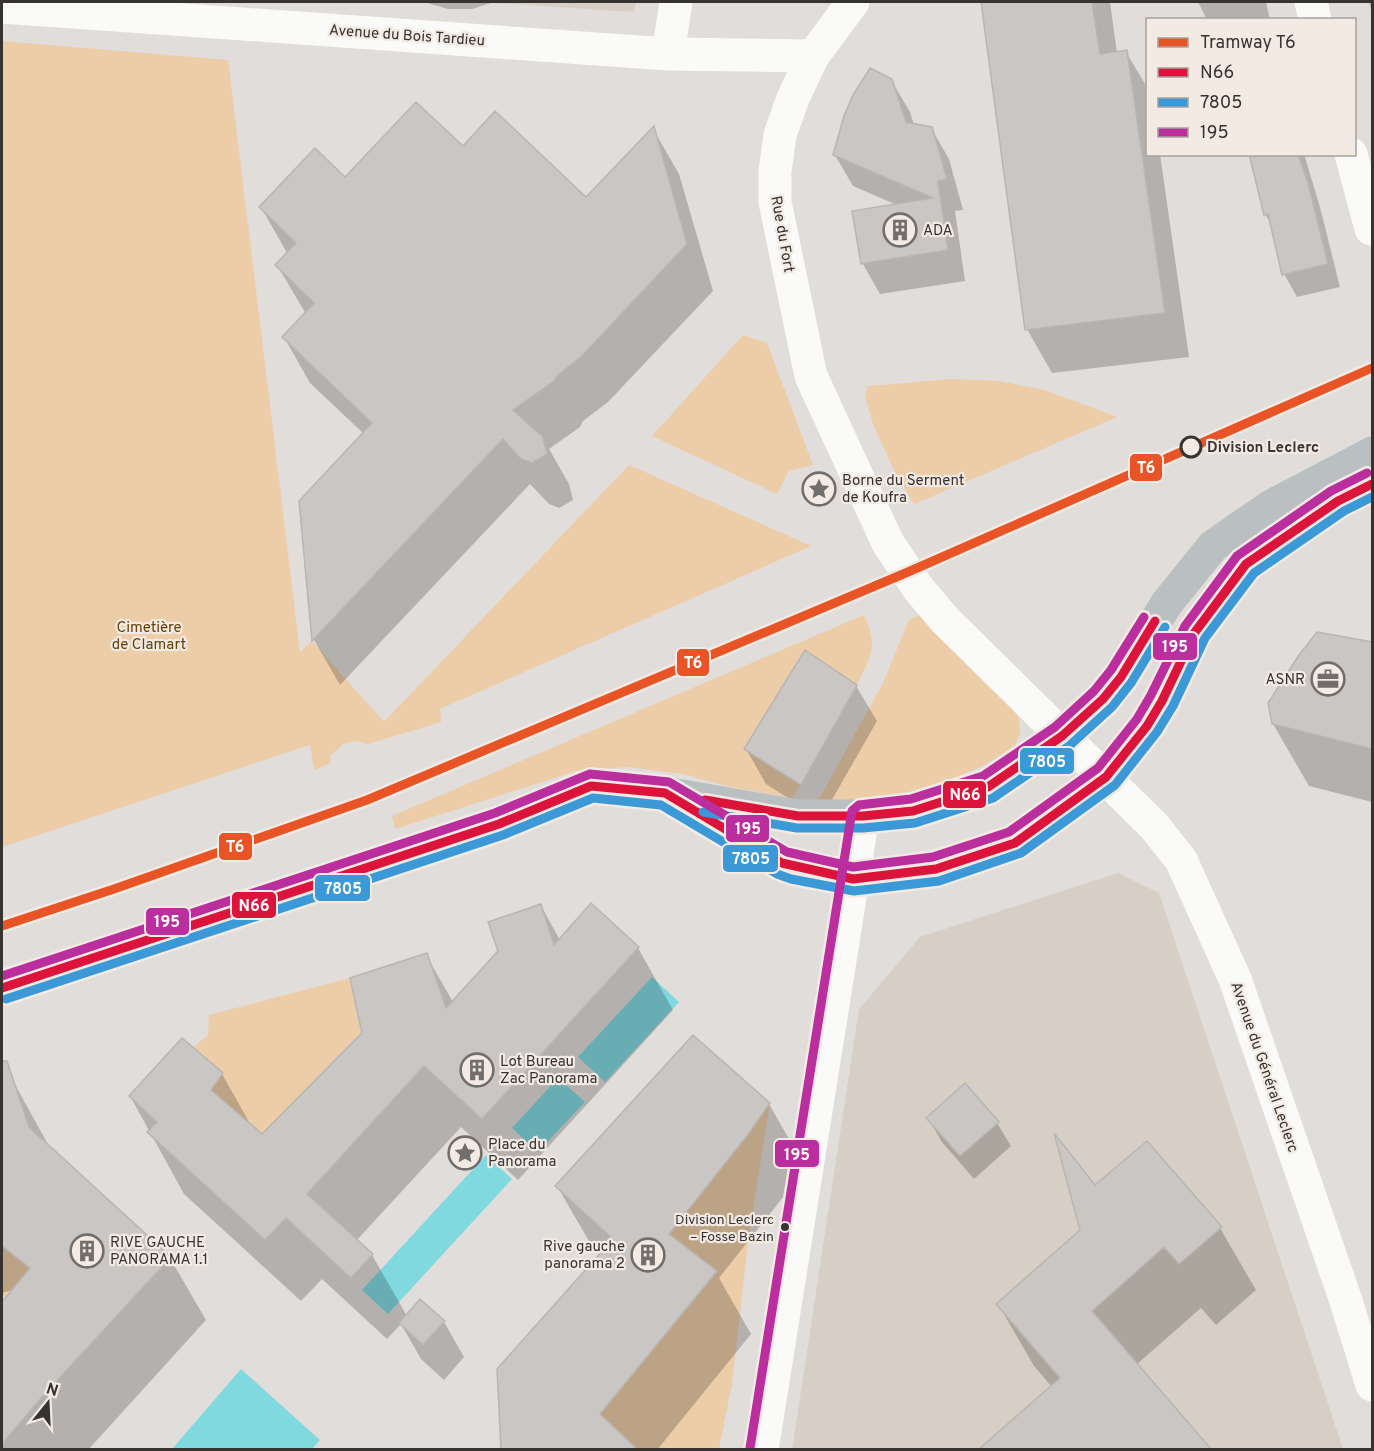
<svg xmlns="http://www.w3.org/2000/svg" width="1374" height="1451" font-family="Overpass,sans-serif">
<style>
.built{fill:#d7cfc6}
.green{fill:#edcca8}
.water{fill:#81d9e0}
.shadow{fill:#0003}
.building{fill:#c9c6c3;stroke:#b8b5b3;stroke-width:1.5}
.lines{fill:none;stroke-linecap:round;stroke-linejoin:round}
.minor{stroke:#fafaf9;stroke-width:33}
.tertiary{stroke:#fafaf9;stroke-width:33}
.primary{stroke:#bac0c1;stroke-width:33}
.tram{stroke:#d3d2d1;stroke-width:1.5}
.bus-1-casing{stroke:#f2eae3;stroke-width:14}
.bus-2-casing{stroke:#f2eae3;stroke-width:14}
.bus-3-casing{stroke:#f2eae3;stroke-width:14}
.bus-1{stroke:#dc143c;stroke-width:9}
.bus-2{stroke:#3a99d6;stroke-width:9}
.bus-3{stroke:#bb2e9e;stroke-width:9}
.tram-1-casing{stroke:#f2eae3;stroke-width:14}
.tram-1{stroke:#e85426;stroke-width:9}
.stop-dot{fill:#f2eae3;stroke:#363331;stroke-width:3}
.bus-dot{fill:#363331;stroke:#f2eae3;stroke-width:2}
.labels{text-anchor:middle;stroke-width:4.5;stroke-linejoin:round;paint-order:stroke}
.bus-label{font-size:14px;fill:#363331;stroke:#f2eae3;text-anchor:end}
.street-label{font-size:15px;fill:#363331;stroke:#f2eae3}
.poi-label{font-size:15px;fill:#363331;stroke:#f2eae3;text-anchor:start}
.stop-label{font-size:15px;font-weight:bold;fill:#363331;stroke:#f2eae3;text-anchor:start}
.park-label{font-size:15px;fill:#674006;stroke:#f2eae3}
.line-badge{stroke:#f2eae3;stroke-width:2}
.badge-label{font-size:16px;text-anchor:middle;font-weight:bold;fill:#fff}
</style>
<rect width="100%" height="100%" fill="#e0ddda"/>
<path class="built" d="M480,2H637L633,12Z
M1118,873L1159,893L1343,1449L792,1450L859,1009L920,937Z"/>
<path class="green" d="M2,41L228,60L300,652L312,641L384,722L629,465L811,546L440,709L441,722L368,744L355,741L343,744L330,756L331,763L314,770L310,745L2,847Z
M743,335L767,343L813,465L789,471L777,494L652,436Z
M952,379L998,381L1045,390L1117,417L914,504L897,476L874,427L865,396L868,386Z
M921,614L967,665L1003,695L1019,718L1020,734L1014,747L981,767L913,794L862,802L818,801L883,683L909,620Z
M864,615C878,647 872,655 857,685L805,650L744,749L801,785L792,798L730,787L683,774L627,767L576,771L395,829L392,816Z
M350,978L362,1033L262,1134L211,1090L192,1048L208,1035L209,1015Z
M770,1103L749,1235L732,1384L719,1449H637L600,1414L716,1271L669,1234L749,1133Z
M2,1246L30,1268L2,1302Z"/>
<path class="water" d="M652,977L679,1002L605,1082L578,1057Z
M558,1078L585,1102L538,1152L512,1128Z
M486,1155L512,1179L388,1314L362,1290Z
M241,1369L320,1440L312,1449H172Z"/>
<path class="shadow" d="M424,2H423H494L472,9H448Z
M982,2H1110L1117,53L1126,52L1148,89V154H1160L1189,357L1052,373L1027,329Z
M1198,2H1266L1270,20H1207Z
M1369,2H1372V14Z
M891,80L910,112L914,125L931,128L949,159L963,210L955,211L965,281L880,294L863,264L897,205L853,186L835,155Z
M653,129L679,174L713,291L608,402L583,421L580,427L549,449L569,484L573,500L559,508L549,504L530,484L340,685L314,640L300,502L364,434L310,383L284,337L306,314L277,265L287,253L261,207L345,179L463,148L586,199Z
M1250,154H1304L1320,207L1340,287L1297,297L1284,274L1273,227L1265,214Z
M1318,634L1372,643V802L1309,786L1273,724Z
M856,686L877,721L821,819L766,784L746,749Z
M541,906L560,940L638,948L673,1010L518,1180L461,1127L356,1241L372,1255L407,1316L444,1322L464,1357L444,1380L421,1359L401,1324L387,1339L322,1279L301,1301L184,1194L130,1096L222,1074L253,1129L262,1136L363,1033L426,955L453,1002Z
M13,1081L50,1148L170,1258L206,1320L88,1450H2V1304L13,1290L2,1293V1085Z
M769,1104L805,1167L784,1196L719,1278L751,1334L657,1450H503L498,1369L601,1255L593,1248L557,1186Z
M928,1118L997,1123L1011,1146L974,1179L942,1142Z
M1095,1187L1220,1228L1256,1290L1216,1325L1201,1308L1136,1365L1209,1450H982L1052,1387L1034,1366L998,1304L1082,1231Z"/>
<path class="building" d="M981,2H1092L1100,54L1127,50L1165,313L1025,330Z
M870,68L892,79L906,122L932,127L947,179L938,181L948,250L861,264L852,211L933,198L833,155L844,116L853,95Z
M416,102L463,146L495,111L586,197L654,126L687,244L582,356L557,376L554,381L513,410L543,437L547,454L532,463L521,459L503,439L312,641L299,501L372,423L282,337L314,303L275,265L296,243L259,207L315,148L345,177Z
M1249,154H1298L1308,183L1328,264L1282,275L1268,214L1264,215Z
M1317,632L1372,642V749L1272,724L1268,703L1299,655Z
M805,650L857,685L801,785L744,749Z
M591,903L639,947L482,1119L424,1066L307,1194L373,1254L351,1278L286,1218L265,1240L147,1132L157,1122L129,1096L182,1038L223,1073L211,1090L262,1134L362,1033L350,978L427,953L446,1008L498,951L488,922L541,904L554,945Z
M693,1035L770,1103L749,1133L669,1234L717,1271L600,1414L637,1449H501L497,1369L613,1239L555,1186Z
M2,1061H7L29,1127L171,1257L42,1397L2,1444V1302L30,1268L2,1246Z
M965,1083L999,1122L960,1156L926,1118Z
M1054,1133L1095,1185L1147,1141L1222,1227L1179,1264L1164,1247L1092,1311L1211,1449H979L1060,1378L996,1304L1080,1230Z
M420,1299L445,1321L423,1345L399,1323Z"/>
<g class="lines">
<path class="minor" d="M1311,2L1315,20
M2,7L668,54L813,56
M668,54L676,2
M1351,154L1371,229
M762,1450L863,816"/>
<path class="tertiary" d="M853,2L813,56L793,98L780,135L775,171V202L811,376L888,543L918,588L945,620L1154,826L1181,860L1235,979L1346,1301L1372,1385"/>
<path class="primary" d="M682,803L782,863L793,867L853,879L936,869L1015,843L1106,777L1147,726L1162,701L1195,632L1246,564L1338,501L1372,484
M2,988L499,824L591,786L665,793L798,816H863L913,811L988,787L1062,736L1103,699L1121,677L1167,603L1213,546L1271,506L1372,453"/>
<path class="tram" d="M1356,376L1372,375"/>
<g class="bus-1-casing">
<path id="bus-1" d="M705,800L798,816H863L913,811L988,787L1062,736L1103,699L1121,677L1155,621
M2,988L499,824L591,786L665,793L782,863L853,879L936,869L1015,843L1106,777L1147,726L1162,701L1195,632L1246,564L1338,501L1372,484"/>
</g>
<g class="bus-2-casing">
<path id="bus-2" d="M703,812L797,828H863L915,823L993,798L1069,746L1112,707L1131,683L1165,627
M6,999L503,835L593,798L661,805L777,874L791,879L854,891L939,881L1021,853L1115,785L1157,732L1173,706L1205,638L1254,573L1344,511L1372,497"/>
</g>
<g class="bus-3-casing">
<path id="bus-3" d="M2,976L495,813L590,774L669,782L787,852L853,867L933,857L1009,832L1098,768L1137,719L1151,695L1185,626L1237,556L1331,491L1367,473
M750,1448L852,811L859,805L911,799L983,776L1055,727L1094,691L1111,670L1144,617"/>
</g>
<use href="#bus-1" class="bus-1"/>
<use href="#bus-2" class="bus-2"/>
<use href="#bus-3" class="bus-3"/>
<g class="tram-1-casing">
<path id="tram-1" d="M2,926L114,889L367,800L908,572L1372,368"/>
</g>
<use href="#tram-1" class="tram-1"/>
</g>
<defs>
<g id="building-ring" transform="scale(1.725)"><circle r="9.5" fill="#f2eae3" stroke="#726e6c" stroke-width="1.5"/><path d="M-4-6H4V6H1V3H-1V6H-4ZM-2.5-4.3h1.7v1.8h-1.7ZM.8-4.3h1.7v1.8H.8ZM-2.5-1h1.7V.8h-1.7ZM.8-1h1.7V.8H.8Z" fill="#726e6c"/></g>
<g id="sight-ring" transform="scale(1.725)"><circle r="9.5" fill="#f2eae3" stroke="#726e6c" stroke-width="1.5"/><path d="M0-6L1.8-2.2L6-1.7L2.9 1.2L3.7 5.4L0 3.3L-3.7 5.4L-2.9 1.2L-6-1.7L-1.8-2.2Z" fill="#726e6c"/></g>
<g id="office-ring" transform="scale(1.725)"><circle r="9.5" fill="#f2eae3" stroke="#726e6c" stroke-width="1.5"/><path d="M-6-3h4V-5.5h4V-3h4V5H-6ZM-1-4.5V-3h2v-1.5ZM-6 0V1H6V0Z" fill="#726e6c"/></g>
</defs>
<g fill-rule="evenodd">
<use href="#building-ring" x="900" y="230"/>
<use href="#sight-ring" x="819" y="489"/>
<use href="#office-ring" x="1328" y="679"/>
<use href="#building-ring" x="477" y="1070"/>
<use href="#sight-ring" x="465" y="1153"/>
<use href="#building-ring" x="87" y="1251"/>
<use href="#building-ring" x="648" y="1255"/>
</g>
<circle class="stop-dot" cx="1191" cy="447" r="10"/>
<circle class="bus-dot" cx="785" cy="1227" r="5"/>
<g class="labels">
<g class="bus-label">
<text x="774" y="1224">Division Leclerc<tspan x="774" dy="17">– Fosse Bazin</tspan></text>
</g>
<g class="street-label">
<text transform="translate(407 35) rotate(4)" y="5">Avenue du Bois Tardieu</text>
<text transform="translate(783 234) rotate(80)" y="5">Rue du Fort</text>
<text transform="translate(1265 1067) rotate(71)" y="5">Avenue du Général Leclerc</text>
</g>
<g class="poi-label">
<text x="923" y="235">ADA</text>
<text x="842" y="485">Borne du Serment<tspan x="842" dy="17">de Koufra</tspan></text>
<text x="1305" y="684" text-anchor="end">ASNR</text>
<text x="500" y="1066">Lot Bureau<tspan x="500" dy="17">Zac Panorama</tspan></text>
<text x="488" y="1149">Place du<tspan x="488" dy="17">Panorama</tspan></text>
<text x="110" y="1247">RIVE GAUCHE<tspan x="110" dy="17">PANORAMA 1.1</tspan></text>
<text x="625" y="1251" text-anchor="end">Rive gauche<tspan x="625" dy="17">panorama 2</tspan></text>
</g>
<g class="stop-label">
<text x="1207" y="452">Division Leclerc</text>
</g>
<g class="park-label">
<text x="149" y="632">Cimetière<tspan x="149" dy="17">de Clamart</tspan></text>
</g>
</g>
<g class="line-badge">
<rect x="1129" y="453" width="34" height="29" rx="6" fill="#e85426"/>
<rect x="1152" y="632" width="46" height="29" rx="6" fill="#bb2e9e"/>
<rect x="676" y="648" width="34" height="29" rx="6" fill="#e85426"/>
<rect x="1019" y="747" width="56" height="28" rx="6" fill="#3a99d6"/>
<rect x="942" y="780" width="45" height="29" rx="6" fill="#dc143c"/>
<rect x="725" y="814" width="45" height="29" rx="6" fill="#bb2e9e"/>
<rect x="218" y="832" width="35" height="29" rx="6" fill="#e85426"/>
<rect x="722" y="844" width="57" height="29" rx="6" fill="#3a99d6"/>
<rect x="314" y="874" width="57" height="28" rx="6" fill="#3a99d6"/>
<rect x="231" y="891" width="46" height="28" rx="6" fill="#dc143c"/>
<rect x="145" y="907" width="45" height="29" rx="6" fill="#bb2e9e"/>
<rect x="774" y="1139" width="46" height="29" rx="6" fill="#bb2e9e"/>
</g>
<g class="badge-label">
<text x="1146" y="473">T6</text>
<text x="1175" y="652">195</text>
<text x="693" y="668">T6</text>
<text x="1047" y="767">7805</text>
<text x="965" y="800">N66</text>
<text x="748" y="834">195</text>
<text x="235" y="852">T6</text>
<text x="751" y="864">7805</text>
<text x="343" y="894">7805</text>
<text x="254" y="911">N66</text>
<text x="167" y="927">195</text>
<text x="797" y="1160">195</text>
</g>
<rect width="1374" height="1451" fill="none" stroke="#363331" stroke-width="6"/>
<rect x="1146" y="18" width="210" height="138" fill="#f2eae3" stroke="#a7a19c" stroke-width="1.5"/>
<rect x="1158" y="38" width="30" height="9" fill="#e85426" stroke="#a7a19c" stroke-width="1.5"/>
<text x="1200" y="48" font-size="18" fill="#363331">Tramway T6</text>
<rect x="1158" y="68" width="30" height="9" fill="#dc143c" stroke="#a7a19c" stroke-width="1.5"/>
<text x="1200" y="78" font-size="18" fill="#363331">N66</text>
<rect x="1158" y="98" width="30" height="9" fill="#3a99d6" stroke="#a7a19c" stroke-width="1.5"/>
<text x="1200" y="108" font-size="18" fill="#363331">7805</text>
<rect x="1158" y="128" width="30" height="9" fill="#bb2e9e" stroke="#a7a19c" stroke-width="1.5"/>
<text x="1200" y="138" font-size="18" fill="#363331">195</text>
<g transform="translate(48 1403) rotate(18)" stroke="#f2eae3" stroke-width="4.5" paint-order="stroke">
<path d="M0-4.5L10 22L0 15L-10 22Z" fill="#363331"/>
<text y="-9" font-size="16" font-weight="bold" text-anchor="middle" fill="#363331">N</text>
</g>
</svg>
